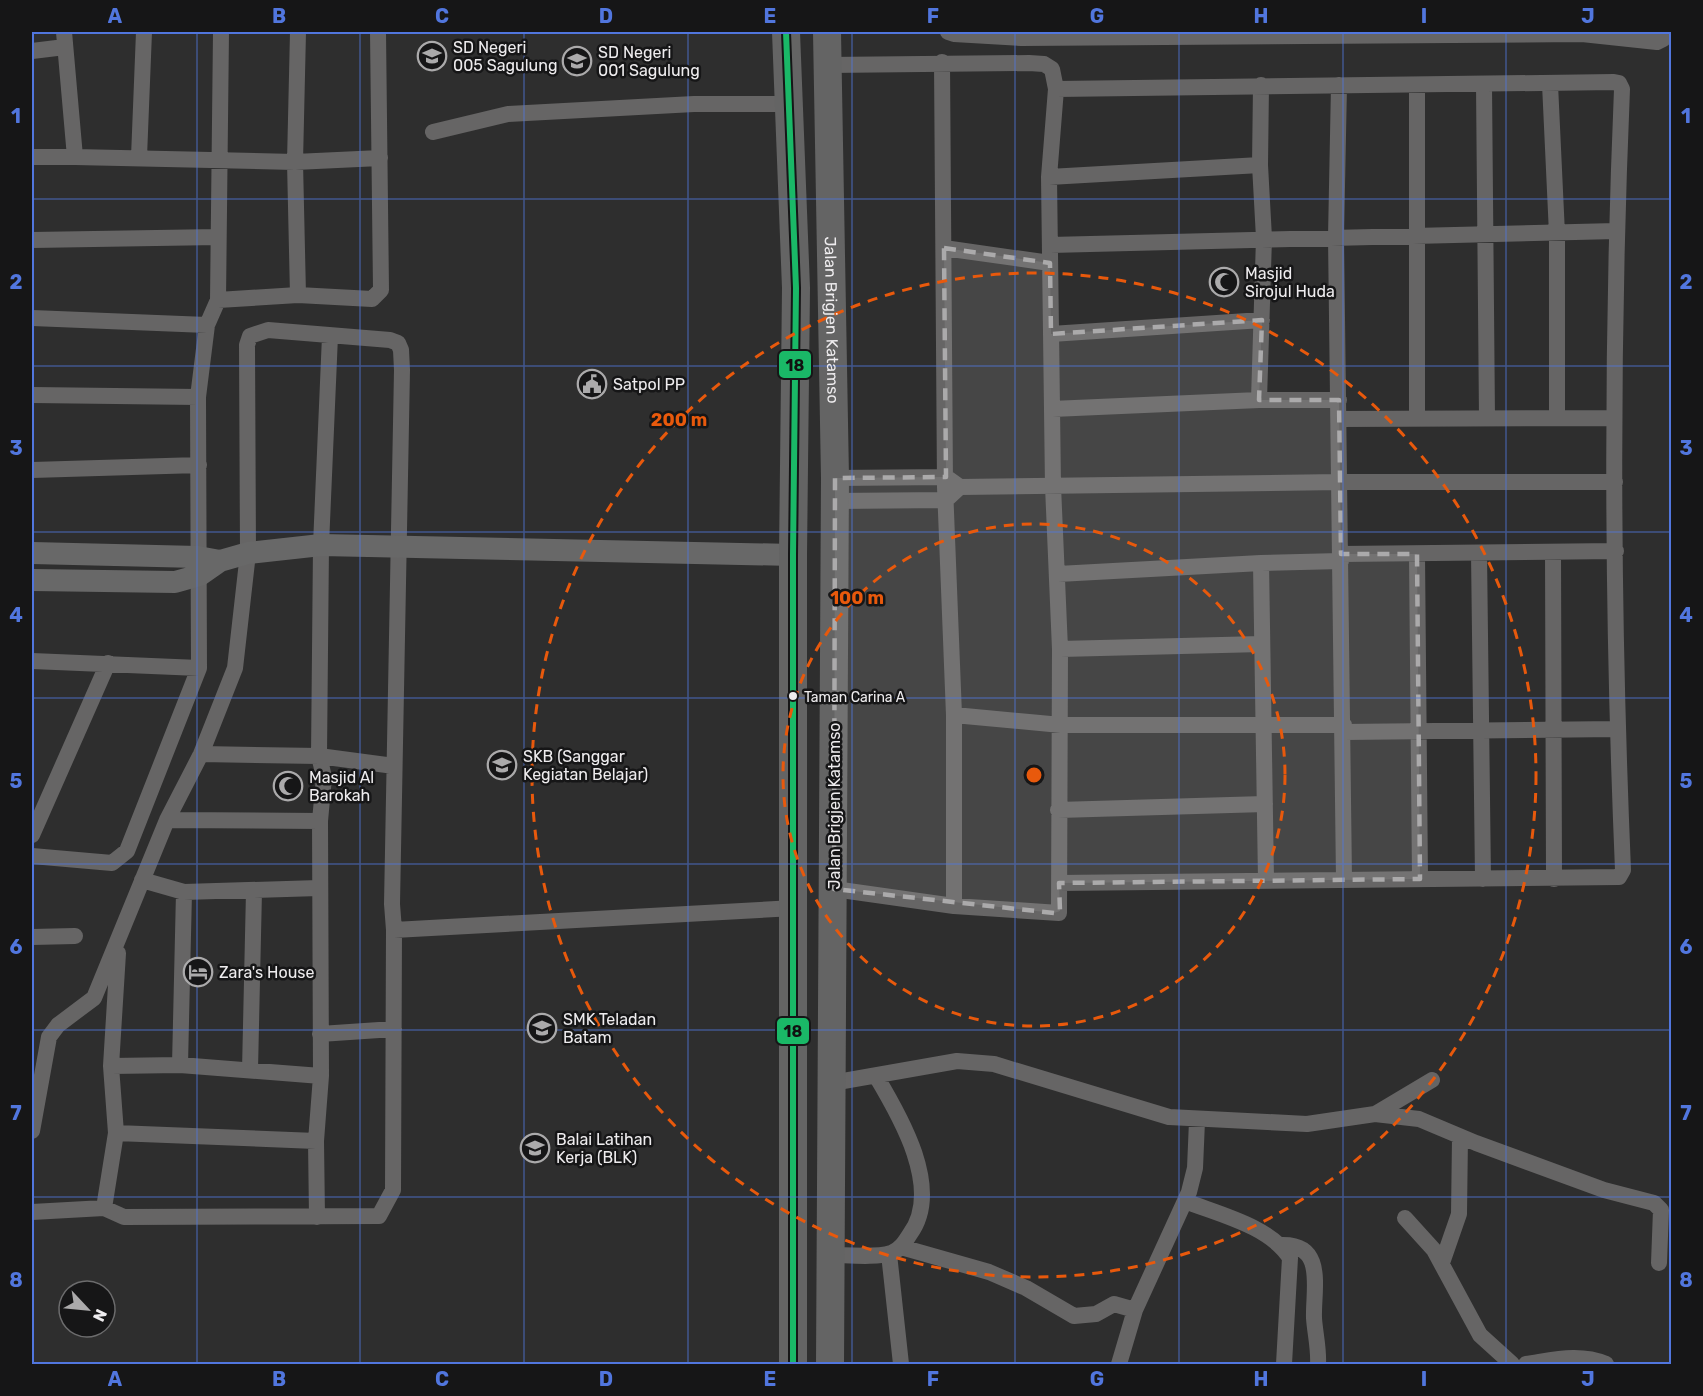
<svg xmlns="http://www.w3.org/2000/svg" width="1703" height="1396" font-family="Rubik,sans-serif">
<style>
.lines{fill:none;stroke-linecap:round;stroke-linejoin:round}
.street{stroke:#666565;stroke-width:16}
.secondary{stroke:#686868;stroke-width:22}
.highway{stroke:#646464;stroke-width:28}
.bus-1-casing{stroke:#161617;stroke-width:10}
.bus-1{stroke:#1ab867;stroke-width:6}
.marked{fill:#abaaab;fill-opacity:0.2;stroke:#abaaab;stroke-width:4.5;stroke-dasharray:12 8;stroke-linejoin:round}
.grid{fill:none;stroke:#5176de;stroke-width:1.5;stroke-opacity:0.55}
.ring{fill:none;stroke:#e8590c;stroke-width:3;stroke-dasharray:10 8}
.bus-dot{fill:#eeecee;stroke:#161617;stroke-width:2}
.labels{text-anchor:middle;stroke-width:5;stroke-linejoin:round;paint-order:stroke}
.bus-label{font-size:14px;fill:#eeecee;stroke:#161617;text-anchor:start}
.poi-label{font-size:16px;fill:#eeecee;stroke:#161617;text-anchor:start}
.street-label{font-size:16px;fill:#eeecee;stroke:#161617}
.centre{fill:#e8590c;stroke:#161617;stroke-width:3}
.ring-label{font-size:18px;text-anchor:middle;font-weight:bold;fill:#e8590c;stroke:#161617;stroke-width:5;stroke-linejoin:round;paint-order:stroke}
.line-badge{stroke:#161617;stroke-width:2}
.pale-badge-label{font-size:16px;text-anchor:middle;font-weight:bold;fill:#111}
.neatline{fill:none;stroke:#5176de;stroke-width:2}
.grid-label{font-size:20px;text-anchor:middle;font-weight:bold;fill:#5176de}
</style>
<rect width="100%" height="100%" fill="#2e2e2e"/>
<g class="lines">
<path class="street" d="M64,32L75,157L295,162L380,158
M948,32L954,34L1021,38L1582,34L1657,42L1663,39L1666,32
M32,51L65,47
M942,62L945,487L954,715V906
M828,65L1029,63L1044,64L1052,69L1056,89L1049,177L1053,486L1060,649L1059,913L954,906L834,889
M1550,84L1557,234V418
M1261,85L1260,165L1264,238L1259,400H1339
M1339,85L1336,237L1344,880
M1417,85V418
M1484,85L1487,418
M1056,89L1614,82L1619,83L1622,89C1611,349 1612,610 1623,870L1619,877L1059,883
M433,132L508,114L694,104H788
M32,157H75
M139,157L144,32
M1049,177L1260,165
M32,240L218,237
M1050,245L1616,231
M944,248L1050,263
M298,295L295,162L298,32
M218,300L298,295L372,299L381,290L378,32
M32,318L207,325
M1051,334L1262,320
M32,395L198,397
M1052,409L1259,400
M1339,419L1614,418
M32,470L199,465
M960,487L1340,482H1615
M835,501L946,500L960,487L946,477L835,478
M1553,552L1554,879
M1479,553L1483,879
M1341,554L1616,551
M1417,554L1420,879
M1058,574L1261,563
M1060,649L1262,644
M32,661L199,668
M954,715L1061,725H1344
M1344,732L1617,729
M201,754L319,756L394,766
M1058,810L1265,804
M167,820L320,821
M32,835L108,663
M32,856L112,863L127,851L199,668L198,397L207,325L218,300L221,32
M142,880L184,892L319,888
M1266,880L1261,563L1341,561
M394,930L794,908
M32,937L75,936
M320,1034L394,1029
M180,1065L184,892
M111,1066L180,1065L321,1076
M250,1070L254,891
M832,1083L957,1061L994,1064L1169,1117L1307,1124L1375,1114L1432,1080
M1375,1114L1419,1119L1476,1143L1604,1190L1654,1203L1661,1210L1659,1263
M32,1131L49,1037L58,1025L94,998L167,820L201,754L235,668L248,553L247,345L250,336L268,330L390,340L398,343L401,350L402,370L392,904L394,930L393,1190L379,1216L124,1217L104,1208L32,1212
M116,1133L316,1141
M1185,1201C1218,1214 1270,1226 1290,1258L1284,1364
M104,1208L116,1133L111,1066L118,953
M317,1217L316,1141L321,1076L320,821L324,777L319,756L321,545L330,336
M1405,1218L1434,1250L1480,1335L1512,1364
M1282,1245C1326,1244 1313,1289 1314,1318C1315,1333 1319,1349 1318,1364
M901,1247L989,1272L1026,1288L1074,1316L1096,1314L1114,1304L1135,1310
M889,1254L901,1364
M831,1255C845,1255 878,1258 891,1253C900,1250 905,1242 910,1234C943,1189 900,1116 876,1076
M1442,1263L1459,1214L1460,1137
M1119,1364L1135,1310L1189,1192L1195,1168L1197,1121
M1526,1364C1554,1360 1579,1353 1606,1364"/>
<path class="secondary" d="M32,553L198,557L220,561
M32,580L175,582L200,575L220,561L248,553L321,545L793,555"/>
<g class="highway">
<path d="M786,32L796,288L793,555V1364"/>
<path id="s1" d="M827,32L835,478L830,1364"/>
</g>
<g class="bus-1-casing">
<path id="bus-1" d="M786,32L796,288L793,555V1364"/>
</g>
<use href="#bus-1" class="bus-1"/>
</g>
<path class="marked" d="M944,248L1050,263L1051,334L1262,320L1259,400H1339L1341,554H1417L1420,879L1059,883L1060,911L1054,913L834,889L835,478L946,477Z"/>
<path class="grid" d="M197,32V1364M360,32V1364M524,32V1364M688,32V1364M852,32V1364M1015,32V1364M1179,32V1364M1343,32V1364M1506,32V1364M32,199H1672M32,366H1672M32,532H1672M32,698H1672M32,864H1672M32,1030H1672M32,1197H1672"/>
<g class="ring">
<circle cx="1034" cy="775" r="251"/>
<circle cx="1034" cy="775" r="502"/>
</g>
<defs>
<g id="school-ring" transform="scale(1.5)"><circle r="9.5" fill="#161617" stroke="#abaaab" stroke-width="1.5"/><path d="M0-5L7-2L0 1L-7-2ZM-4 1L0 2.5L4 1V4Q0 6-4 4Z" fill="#abaaab"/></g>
<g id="university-ring" transform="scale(1.5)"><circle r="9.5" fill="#161617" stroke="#abaaab" stroke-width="1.5"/><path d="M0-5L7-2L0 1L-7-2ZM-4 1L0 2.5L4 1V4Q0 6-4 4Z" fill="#abaaab"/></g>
<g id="mosque-ring" transform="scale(1.5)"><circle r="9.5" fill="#161617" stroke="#abaaab" stroke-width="1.5"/><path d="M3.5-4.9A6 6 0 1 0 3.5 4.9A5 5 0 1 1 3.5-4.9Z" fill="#abaaab"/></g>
<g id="civic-ring" transform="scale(1.5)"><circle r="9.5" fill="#161617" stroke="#abaaab" stroke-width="1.5"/><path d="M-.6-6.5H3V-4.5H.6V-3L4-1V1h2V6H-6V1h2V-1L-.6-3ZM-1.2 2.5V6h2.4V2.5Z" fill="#abaaab"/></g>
<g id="hotel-ring" transform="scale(1.5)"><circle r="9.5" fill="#161617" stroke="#abaaab" stroke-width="1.5"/><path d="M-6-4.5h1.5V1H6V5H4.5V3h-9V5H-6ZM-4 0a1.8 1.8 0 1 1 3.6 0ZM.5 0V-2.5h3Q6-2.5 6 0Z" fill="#abaaab"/></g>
</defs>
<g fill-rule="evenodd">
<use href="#school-ring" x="432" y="56"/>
<use href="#university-ring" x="577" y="61"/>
<use href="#mosque-ring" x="1224" y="282"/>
<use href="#civic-ring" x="592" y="384"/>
<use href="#university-ring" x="502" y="765"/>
<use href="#mosque-ring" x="288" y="786"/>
<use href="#hotel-ring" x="198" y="972"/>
<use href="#university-ring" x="542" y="1028"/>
<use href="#university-ring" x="535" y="1148"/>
</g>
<circle class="bus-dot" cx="793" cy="696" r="5"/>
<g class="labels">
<g class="bus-label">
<text x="804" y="702">Taman Carina A</text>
</g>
<g class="poi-label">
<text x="453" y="53">SD Negeri<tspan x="453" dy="18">005 Sagulung</tspan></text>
<text x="598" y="58">SD Negeri<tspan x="598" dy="18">001 Sagulung</tspan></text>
<text x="1245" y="279">Masjid<tspan x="1245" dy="18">Sirojul Huda</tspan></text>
<text x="613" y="390">Satpol PP</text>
<text x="523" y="762">SKB (Sanggar<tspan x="523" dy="18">Kegiatan Belajar)</tspan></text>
<text x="309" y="783">Masjid Al<tspan x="309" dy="18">Barokah</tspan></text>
<text x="219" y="978">Zara's House</text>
<text x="563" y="1025">SMK Teladan<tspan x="563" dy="18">Batam</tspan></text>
<text x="556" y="1145">Balai Latihan<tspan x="556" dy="18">Kerja (BLK)</tspan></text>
</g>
<g class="street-label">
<text dy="6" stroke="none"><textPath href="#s1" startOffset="288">Jalan Brigjen Katamso</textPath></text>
<text transform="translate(834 806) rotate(-90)" y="6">Jalan Brigjen Katamso</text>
</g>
</g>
<circle cx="1034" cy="775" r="9" class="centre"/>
<g class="ring-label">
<text x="679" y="426">200 m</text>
<text x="857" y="604">100 m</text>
</g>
<g class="line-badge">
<rect x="778" y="350" width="34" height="29" rx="6" fill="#1ab867"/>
<rect x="776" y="1017" width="34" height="28" rx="6" fill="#1ab867"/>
</g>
<g class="pale-badge-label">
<text x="795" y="371">18</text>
<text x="793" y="1037">18</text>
</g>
<rect width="1703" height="1396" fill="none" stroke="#161617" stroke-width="66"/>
<g transform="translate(87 1309) rotate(116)"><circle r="28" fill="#161617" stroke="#6c6c6d" stroke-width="1.5"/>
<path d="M0-4.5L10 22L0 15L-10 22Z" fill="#abaaab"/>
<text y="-9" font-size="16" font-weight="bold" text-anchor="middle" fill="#eeecee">N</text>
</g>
<rect x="33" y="33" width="1637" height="1330" class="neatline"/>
<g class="grid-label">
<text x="115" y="23">A</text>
<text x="279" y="23">B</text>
<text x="442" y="23">C</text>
<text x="606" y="23">D</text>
<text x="770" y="23">E</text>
<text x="933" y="23">F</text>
<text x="1097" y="23">G</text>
<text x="1261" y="23">H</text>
<text x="1424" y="23">I</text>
<text x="1588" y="23">J</text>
<text x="16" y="123">1</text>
<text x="1686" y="123">1</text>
<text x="16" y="289">2</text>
<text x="1686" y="289">2</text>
<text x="16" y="455">3</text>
<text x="1686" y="455">3</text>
<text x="16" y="622">4</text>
<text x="1686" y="622">4</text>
<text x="16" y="788">5</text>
<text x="1686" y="788">5</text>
<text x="16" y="954">6</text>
<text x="1686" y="954">6</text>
<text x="16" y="1120">7</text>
<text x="1686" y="1120">7</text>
<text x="16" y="1287">8</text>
<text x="1686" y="1287">8</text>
<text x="115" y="1386">A</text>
<text x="279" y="1386">B</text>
<text x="442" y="1386">C</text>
<text x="606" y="1386">D</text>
<text x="770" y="1386">E</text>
<text x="933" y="1386">F</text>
<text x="1097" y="1386">G</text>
<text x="1261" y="1386">H</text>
<text x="1424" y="1386">I</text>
<text x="1588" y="1386">J</text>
</g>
</svg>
